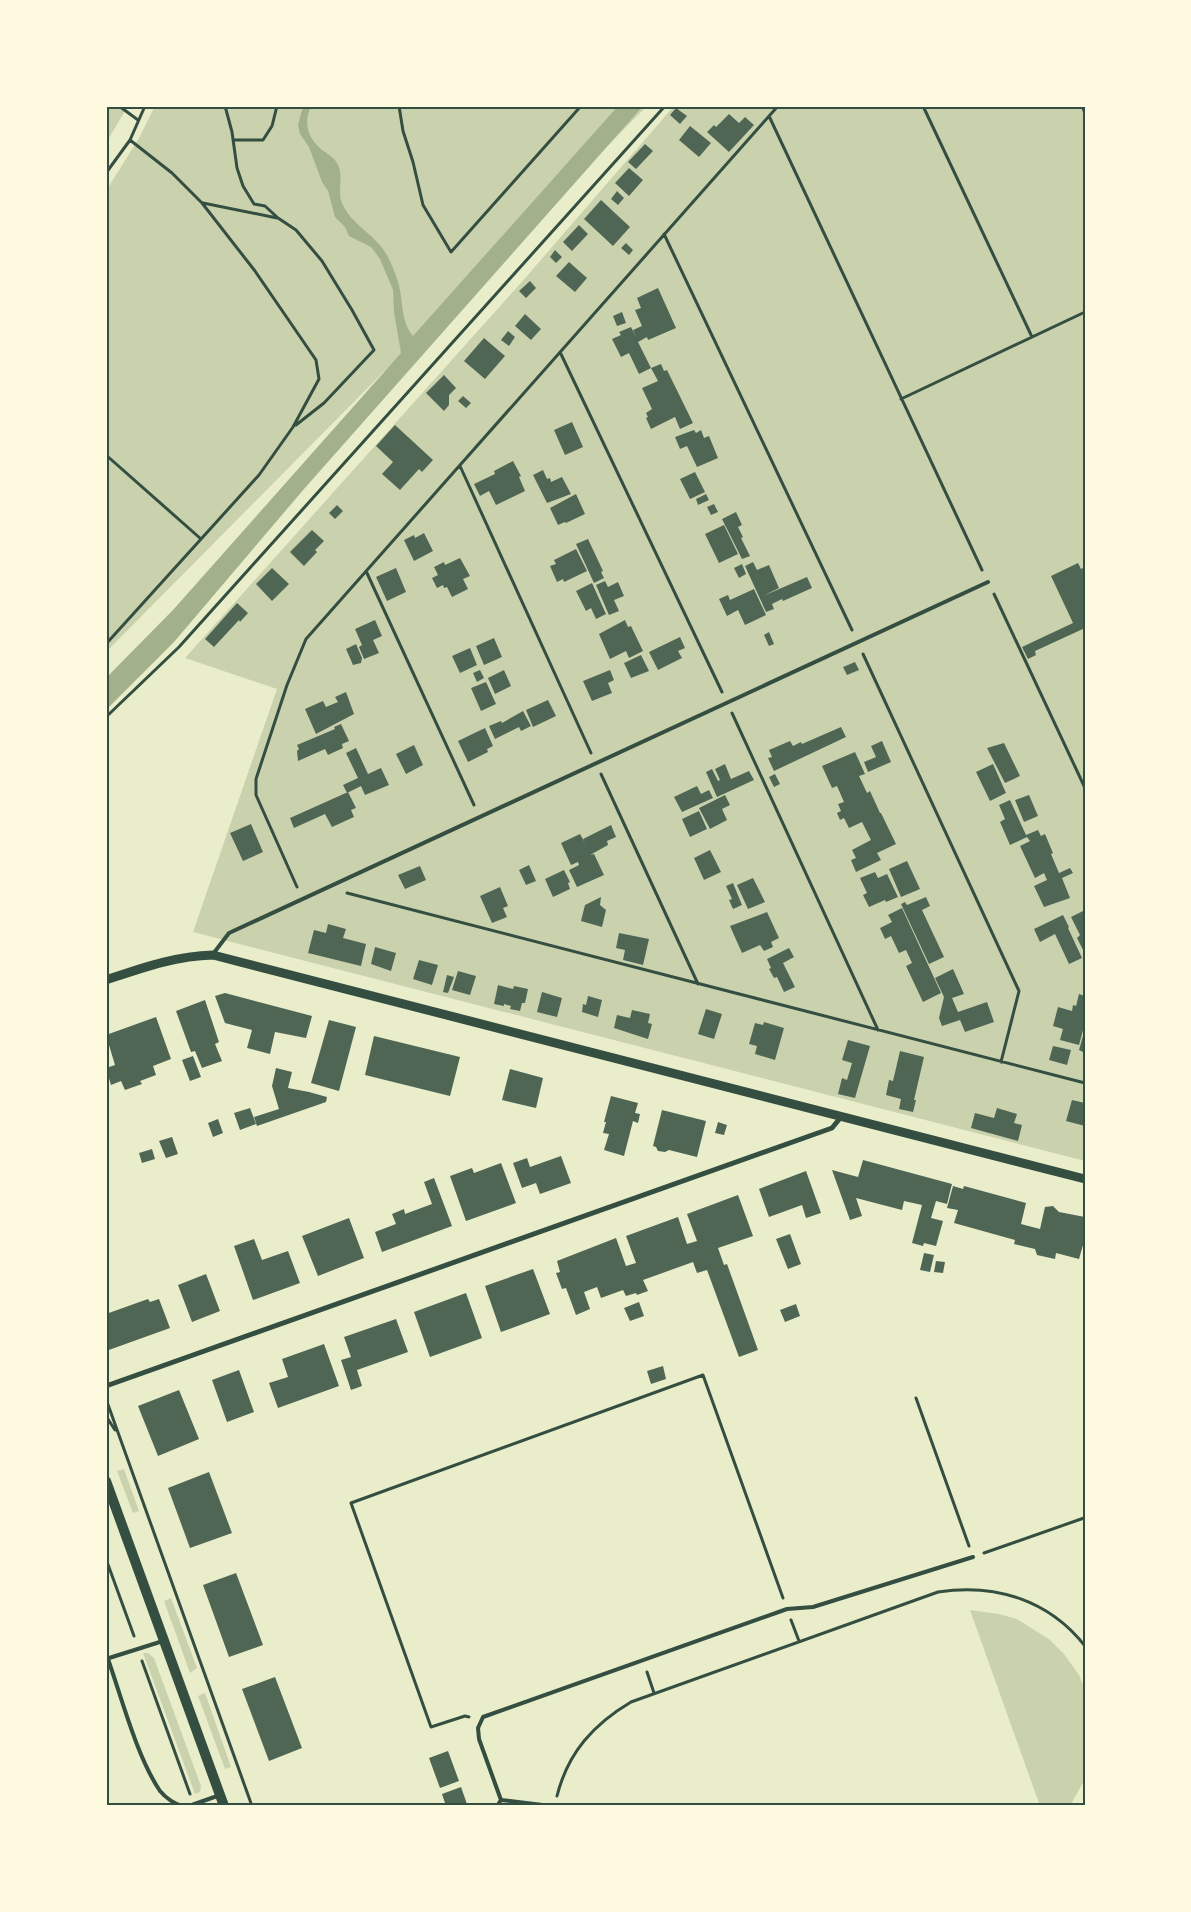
<svg xmlns="http://www.w3.org/2000/svg" width="1191" height="1912" font-family="Manrope,sans-serif">
<style>
.green{fill:#cad2ad}
.water{fill:#a3b18a}
.building{fill:#4f6655}
.lines{fill:none;stroke-linecap:round;stroke-linejoin:round}
.path{stroke:#344e41;stroke-width:3}
.service{stroke:#344e41;stroke-width:4}
.minor{stroke:#344e41;stroke-width:5}
.tertiary{stroke:#344e41;stroke-width:9}
.secondary{stroke:#344e41;stroke-width:10}
.neatline{fill:none;stroke:#344e41;stroke-width:2}
</style>
<rect width="100%" height="100%" fill="#e9edc9"/>
<path class="green" d="M106,106H128L106,143Z
M155,106H647L106,652V191L139,138Z
M674,106H1085V1161L193,932L277,689L185,658L527,276Z
M124,1469L139,1511L133,1513L117,1471Z
M171,1598L197,1668L190,1673L164,1601Z
M970,1610L999,1614L1017,1619L1050,1640L1064,1654L1079,1675L1085,1690V1779L1070,1806H1040Z
M143,1653H148L154,1658L201,1786L200,1792L195,1794Z
M205,1693L231,1767L225,1769L198,1696Z"/>
<path class="water" d="M303,106H311C303,124 308,138 322,150C328,154 335,158 338,165C344,177 337,192 342,203C352,227 378,234 390,261C394,270 398,280 400,290C403,306 402,323 413,336L618,106H643L304,489L174,642L106,710V678L173,610L401,353L394,312L393,290L380,259L371,247L349,236L345,227L335,217L328,191L322,182L309,147L300,134L298,125Z"/>
<path class="building" d="M676,108L687,116L680,124L670,115Z
M729,114L739,123L745,117L754,125L729,152L707,132L714,125L716,127Z
M690,126L711,143L699,157L679,140Z
M645,144L653,151L636,169L628,162Z
M629,168L643,180L629,196L615,183Z
M617,191L624,198L618,205L611,199Z
M601,200L630,227L613,246L584,219Z
M579,225L588,234L572,251L563,242Z
M626,243L633,250L629,255L621,248Z
M555,250L562,257L556,263L550,257Z
M569,262L587,278L575,292L556,276Z
M530,281L536,288L526,298L519,291Z
M658,288L676,328L648,340L647,337L638,342L651,368L639,374L629,353L621,357L612,339L621,335L619,332L631,327L636,337L633,330L642,326L635,310L641,308L637,298Z
M622,312L626,323L617,326L613,316Z
M525,314L541,329L531,340L515,326Z
M508,331L515,337L509,346L501,340Z
M484,338L505,356L485,379L464,361Z
M661,364L664,371L667,370L693,423L680,429L675,417L651,429L646,418L648,417L646,413L652,409L642,388L658,381L651,368Z
M444,375L456,388L449,395V405L444,411L426,393Z
M463,396L471,403L466,408L458,401Z
M572,422L583,447L565,455L554,430Z
M395,425L433,460L422,472L419,469L400,490L382,474L393,462L376,446Z
M694,430L696,433L701,430L704,438L709,436L718,458L697,467L687,446L680,449L675,437Z
M513,461L521,476L519,477L525,491L496,505L489,491L480,496L474,484L495,474L494,471Z
M543,470L547,479L550,478L551,482L562,477L571,494L547,503L533,475Z
M695,472L705,492L690,499L680,479Z
M576,494L585,514L566,523L565,522L558,525L550,508Z
M706,494L709,500L698,505L696,499Z
M714,504L718,512L711,515L707,507Z
M337,505L343,511L335,519L329,513Z
M736,512L742,525L738,527L743,537L741,538L750,556L742,559L722,519Z
M724,525L738,554L719,563L705,534Z
M312,530L324,541L315,550L317,552L304,566L290,552Z
M424,533L433,551L414,561L404,540L414,535L415,538Z
M588,539L603,571L601,572L604,578L594,583L576,544Z
M576,549L587,571L564,582L563,579L557,582L550,566L556,564L554,560Z
M460,558L470,576L463,579L468,589L452,597L447,587L444,588L443,585L437,588L432,578L438,575L434,567L444,562L445,565Z
M753,562L757,570L769,565L779,588L763,596L807,577L812,588L783,601L782,599L772,604L774,609L766,612L745,566Z
M1078,563L1081,569L1085,567V628L1035,651L1036,655L1028,659L1022,647L1073,623L1051,576Z
M742,564L746,574L739,578L734,568Z
M272,568L289,584L272,601L256,584Z
M396,568L406,592L387,601L376,577Z
M605,581L608,587L618,582L624,596L614,600L619,611L609,615L596,585Z
M592,583L606,614L596,619L591,608L586,611L576,591Z
M754,589L766,615L745,625L738,610L727,616L719,599L728,595L730,600Z
M237,603L248,613L240,622L239,620L214,647L205,639Z
M375,620L382,636L373,640L379,653L364,659L359,647L362,645L355,629Z
M625,620L628,627L631,626L643,651L629,658L626,651L610,659L599,634Z
M769,632L774,644L769,646L764,635Z
M680,637L685,648L678,651L682,658L658,670L649,652Z
M494,638L502,657L484,665L476,646Z
M356,644L362,658L361,663L353,665L346,649Z
M470,648L477,665L460,673L452,656Z
M641,655L649,671L631,678L624,663Z
M855,662L859,670L847,675L843,667Z
M480,670L484,678L477,682L473,673Z
M504,670L511,686L495,694L488,678Z
M610,670L614,680L608,683L612,693L592,701L583,681Z
M486,682L496,704L481,711L471,688Z
M346,692L354,714L316,734L305,709L323,701L326,707L338,702L335,697Z
M548,700L556,716L533,727L526,710Z
M523,711L531,726L521,731L519,727L495,739L489,726L501,721L502,723Z
M341,724L349,741L342,744L343,748L328,755L325,749L298,761L297,751L299,749L297,745L335,729L334,727Z
M841,727L846,737L774,771L768,758L772,757L769,750L790,741L793,746L801,742L802,744Z
M485,728L493,746L487,749L488,752L468,762L458,741Z
M882,741L891,762L868,772L864,762L876,757L871,746Z
M1004,743L1020,776L1005,783L987,748Z
M414,745L423,765L406,774L396,754Z
M356,748L368,774L381,768L389,785L365,795L361,786L347,793L343,785L358,778L346,753Z
M855,752L865,774L859,776L867,793L870,791L880,813H881L896,844L877,853L881,860L856,872L851,860L856,858L852,850L871,840L862,822L849,828L844,818L840,820L837,813L841,811L838,804L844,802L837,786L832,788L822,766Z
M725,764L731,779L749,771L754,780L717,797L706,772L712,769L718,781L720,780L715,769Z
M993,764L1006,793L990,801L976,772Z
M775,774L780,784L774,787L769,777Z
M697,786L701,794L709,790L713,798L682,812L674,797Z
M348,792L356,808L351,810L354,817L332,827L325,814L294,828L290,818Z
M725,795L730,805L722,809L727,820L710,829L699,808Z
M1029,795L1038,816L1024,822L1015,800Z
M1010,800L1026,835L1038,830L1041,836L1045,834L1053,853L1051,854L1059,873L1070,868L1073,873L1062,878L1070,898L1044,907L1034,886L1047,880L1044,873L1035,878L1020,846L1030,841L1027,837L1010,845L1000,822L1005,819L999,805Z
M699,811L707,829L690,837L682,819Z
M251,824L263,852L243,861L230,833Z
M611,825L616,837L607,841L608,845L590,855L594,854L604,875L577,887L569,870L579,865L578,862L571,865L561,843L580,834L586,845L583,839Z
M710,850L721,872L704,880L694,858Z
M907,861L920,889L901,897L889,869Z
M529,865L536,881L526,885L519,870Z
M420,866L426,880L405,889L398,875Z
M564,870L570,882L568,883L570,889L553,897L545,879Z
M875,872L878,878L887,874L898,897L886,902L885,900L869,907L863,895L867,893L860,878Z
M753,878L765,902L748,909L737,885Z
M733,883L742,905L733,909L729,900L732,899L726,886Z
M500,887L508,906L503,908L507,917L492,923L480,896Z
M601,897L600,905L606,910L602,927L581,921L585,905Z
M926,897L930,906L922,910L944,957L929,964L901,904L905,902L907,905Z
M902,908L941,993L923,1002L906,966L912,963L906,950L899,953L891,936L885,939L880,928L892,922L888,915Z
M1085,910V954L1077,938L1080,935L1071,917Z
M767,912L779,938L771,942L773,947L764,951L760,945L742,953L730,926Z
M1063,915L1069,927L1068,928L1082,958L1069,964L1055,934L1040,942L1034,929Z
M328,924L346,929L343,938L366,944L361,966L308,953L314,930L326,933Z
M619,933L649,939L643,965L623,960L625,950L616,948Z
M375,947L396,953L391,971L371,964Z
M789,948L794,957L783,963L795,987L784,992L777,977L774,978L769,969L771,968L767,959Z
M419,960L438,965L432,985L413,979Z
M953,969L964,994L952,998L958,1012L987,1002L994,1022L965,1032L960,1020L942,1026L939,1018L944,997L935,978Z
M458,971L476,976L470,995L452,990Z
M447,975L454,977L448,993L443,992Z
M498,985L513,989L514,986L528,989L525,1003H522L520,1011L510,1009L511,1006L504,1004V1006L494,1004Z
M542,992L562,998L557,1017L537,1012Z
M225,993L312,1016L306,1038L275,1032L270,1054L247,1048L252,1030L225,1023L215,996Z
M1079,994L1085,996V1023L1079,1045L1060,1040L1063,1029L1053,1026L1058,1007L1072,1011L1073,1005L1076,1006Z
M588,996L602,1000L598,1017L582,1012L583,1004L586,1005Z
M205,1000L219,1042L215,1044L222,1061L202,1068L195,1051L191,1052L176,1011Z
M706,1009L722,1014L714,1039L698,1034Z
M632,1010L650,1014L648,1023L652,1024L648,1039L614,1028L617,1015L630,1018Z
M156,1017L171,1059L153,1066L156,1075L140,1081L142,1084L125,1090L121,1081L111,1085L106,1068L115,1065L106,1035Z
M329,1020L356,1027L339,1091L311,1083Z
M764,1022L784,1028L775,1060L755,1054L757,1046L749,1044L755,1023L763,1025Z
M1084,1032H1085V1053L1079,1050Z
M374,1036L460,1057L450,1096L365,1075Z
M848,1040L870,1046L855,1098L838,1094L842,1078L847,1080L852,1063L842,1060Z
M1053,1046L1071,1050L1067,1065L1049,1060Z
M900,1051L924,1057L914,1100H916L913,1112L899,1109L901,1099L886,1095L889,1080L893,1081Z
M193,1056L201,1077L190,1081L182,1060Z
M276,1068L292,1072L288,1088L309,1092L327,1097L326,1102L257,1126L254,1117L279,1109L272,1086Z
M510,1069L543,1078L536,1108L502,1100Z
M611,1096L638,1103L635,1113L640,1114L638,1123L633,1121L624,1156L604,1150L609,1134L603,1133L606,1122H604Z
M1072,1100L1085,1103V1126L1066,1121Z
M250,1108L256,1124L240,1130L234,1113Z
M997,1108L1017,1114L1014,1123L1022,1125L1018,1141L971,1128L975,1113L994,1118Z
M662,1110L706,1121L697,1157L669,1150L665,1152L658,1151L656,1147L653,1146Z
M218,1119L223,1133L213,1137L208,1123Z
M718,1122L727,1125L724,1135L715,1133Z
M172,1137L178,1154L166,1158L159,1141Z
M152,1149L155,1159L142,1163L139,1153Z
M561,1156L571,1183L540,1194L536,1183L522,1188L513,1163L527,1158L530,1167Z
M863,1160L952,1184L947,1204L936,1201L931,1218L943,1221L936,1246L924,1243L923,1246L912,1243L922,1205L904,1201L902,1210L856,1198L862,1216L850,1220L832,1170L858,1177Z
M501,1163L516,1203L466,1221L450,1176L472,1168L474,1173Z
M806,1171L821,1213L806,1218L802,1205L769,1217L759,1189Z
M434,1178L452,1226L382,1252L375,1232L396,1224L392,1214L404,1209L405,1214L432,1204L424,1182Z
M953,1186L963,1189L964,1186L1026,1203L1021,1224L1040,1229L1045,1207L1053,1206L1059,1212L1085,1217V1238L1079,1259L1056,1253L1055,1259L1037,1255L1035,1249L1014,1244L1015,1240L954,1223L958,1210L947,1208Z
M738,1195L753,1236L718,1248L724,1265L727,1264L758,1350L739,1357L707,1270L697,1273L693,1262L643,1280L648,1291L637,1295L636,1293L626,1296L623,1290L601,1298L597,1287L584,1292L590,1309L576,1315L566,1288L562,1289L556,1273L560,1272L557,1261L616,1238L626,1266L636,1263L626,1236L678,1217L687,1244L697,1241L687,1214Z
M349,1218L364,1258L318,1276L302,1236Z
M790,1234L801,1264L788,1269L776,1239Z
M254,1239L262,1260L288,1251L300,1283L253,1300L234,1246Z
M924,1253L934,1255L930,1272L920,1270Z
M936,1261L945,1262L943,1273L934,1272Z
M533,1269L550,1314L501,1332L485,1286Z
M206,1274L220,1311L192,1322L178,1285Z
M466,1293L482,1338L430,1357L414,1312Z
M148,1299L150,1302L159,1299L170,1328L106,1351V1314Z
M639,1302L644,1316L630,1321L624,1308Z
M796,1304L800,1316L785,1322L780,1310Z
M396,1319L408,1352L357,1370L362,1386L351,1390L341,1360L351,1357L344,1337Z
M324,1344L339,1386L278,1408L269,1383L288,1377L282,1359Z
M663,1366L666,1379L651,1384L647,1371Z
M239,1370L254,1412L227,1422L212,1380Z
M179,1390L199,1439L158,1456L138,1406Z
M209,1472L232,1533L190,1548L168,1488Z
M236,1573L263,1645L229,1657L203,1585Z
M275,1677L302,1748L269,1761L242,1689Z
M448,1751L459,1781L440,1788L429,1758Z
M461,1787L467,1804L446,1806L442,1794Z"/>
<g class="lines">
<path class="path" d="M119,106L138,120
M225,106L232,132L237,168L243,186L254,204L265,206L278,218L296,230L322,261L352,310L374,350L324,403L296,425
M399,106L403,131L413,162L423,205L451,252L581,106
M923,106L1032,337
M1082,106L1085,113
M769,116L982,570
M234,140H263L272,126L277,106
M106,173L130,140L145,106
M203,203L277,218
M664,234L852,630
M560,352L722,692
M901,399L1085,312
M106,455L201,539
M460,466L591,753
M366,571L474,805
M994,594L1085,788
M106,644L259,475L293,427L319,379L316,360L255,271L202,203L172,173L130,140
M863,654L1019,991L1001,1062
M732,713L878,1030
M106,717L179,647L665,106
M601,774L698,984
M297,887L256,795V779L287,685L306,639L778,106
M347,893L1085,1083
M916,1398L969,1546
M106,1399L252,1806
M106,1416L115,1430
M984,1553L1084,1518
M106,1559L134,1636
M791,1620L799,1641
M142,1661L190,1794
M647,1672L654,1693
M469,1717L465,1716L431,1727L351,1503L703,1375L783,1598
M557,1796C568,1752 594,1724 631,1702L938,1592C995,1583 1049,1600 1085,1646"/>
<path class="service" d="M213,954L229,933L988,582
M106,1659L163,1641
M108,1659C122,1699 137,1757 160,1791C166,1798 173,1803 182,1806
M501,1800L551,1806
M189,1806L220,1795
M497,1806L501,1800L479,1739L478,1728L483,1717L787,1609L813,1607L973,1557"/>
<path class="minor" d="M106,1386L832,1128L841,1117"/>
<path class="tertiary" d="M106,980C142,968 175,956 213,955L1085,1179"/>
<path class="secondary" d="M106,1481L224,1806"/>
</g>
<rect width="1191" height="1912" fill="none" stroke="#fefae0" stroke-width="215"/>
<rect x="108" y="108" width="976" height="1696" class="neatline"/>
</svg>
